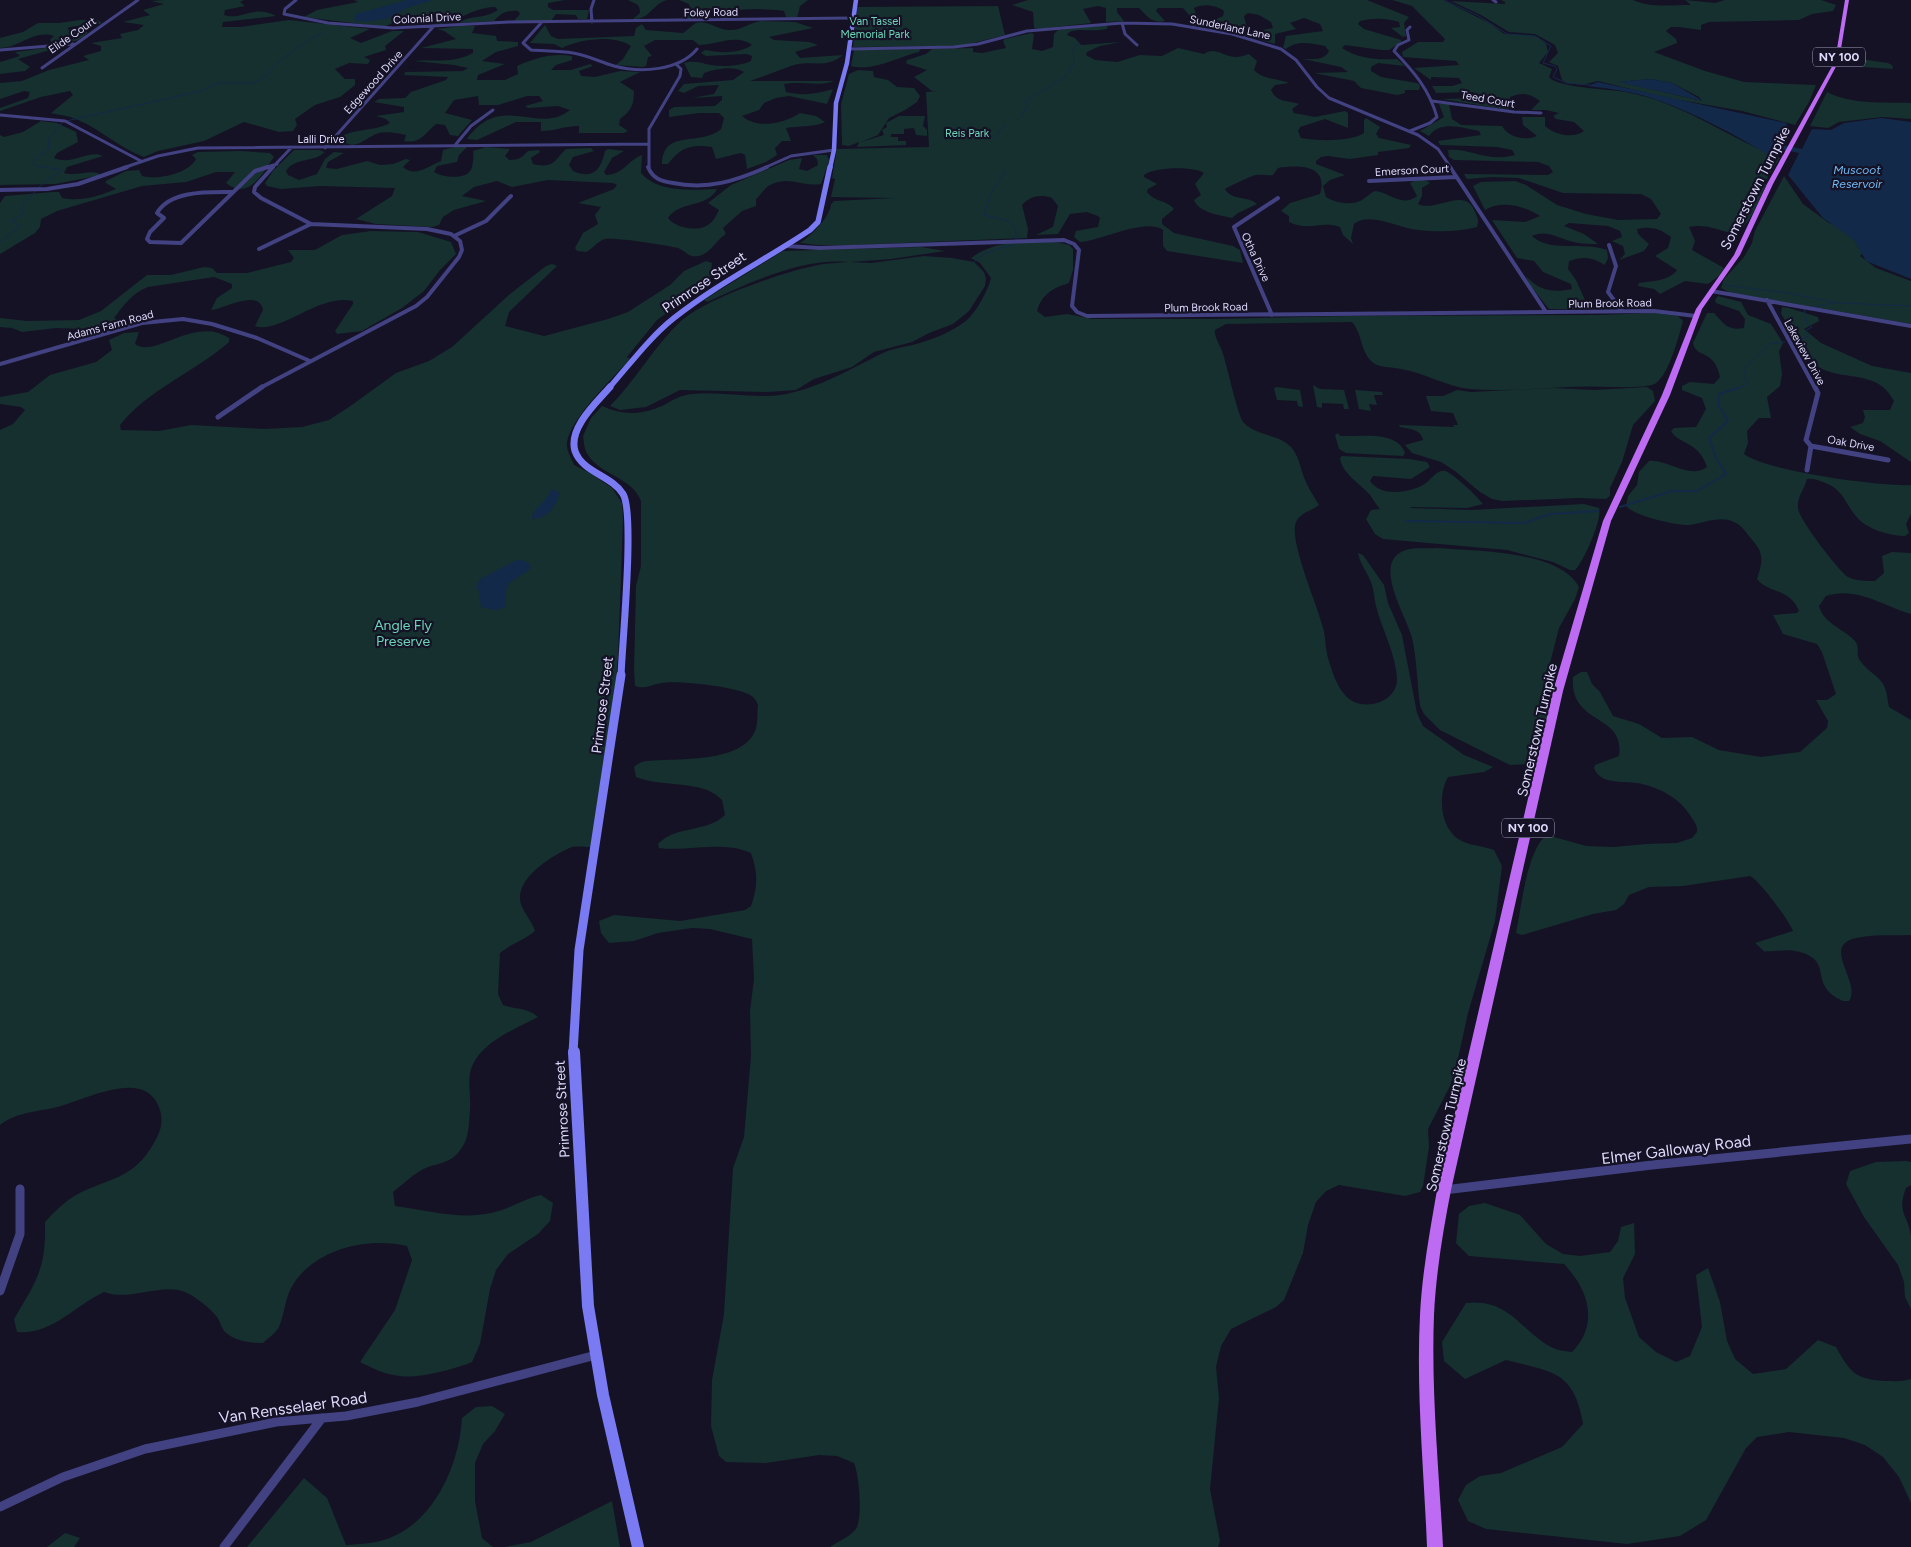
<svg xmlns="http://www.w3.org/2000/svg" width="1911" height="1547" font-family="Figtree,sans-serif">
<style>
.green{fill:#15302e;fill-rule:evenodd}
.water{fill:#132949}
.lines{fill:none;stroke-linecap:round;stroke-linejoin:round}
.stream-far1{stroke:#132949;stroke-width:1}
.stream{stroke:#132949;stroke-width:2}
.minor-far3{stroke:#424181;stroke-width:3}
.minor-far2{stroke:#424181;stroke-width:4}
.minor-far1{stroke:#424181;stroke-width:5}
.minor{stroke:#424181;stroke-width:9}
.secondary-far4{stroke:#7a7af3;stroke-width:4.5}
.secondary-far3{stroke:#7a7af3;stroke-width:5.5}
.secondary-far2{stroke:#7a7af3;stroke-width:7}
.secondary-far1{stroke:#7a7af3;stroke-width:9}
.secondary{stroke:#7a7af3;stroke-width:12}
.primary{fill:#bc6bf2;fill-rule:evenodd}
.labels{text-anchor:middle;stroke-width:4.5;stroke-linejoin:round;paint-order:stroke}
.far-street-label{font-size:11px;fill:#dddafc;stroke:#151226}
.far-park-label{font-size:11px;fill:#6cd6b8;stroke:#151226}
.shield{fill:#151226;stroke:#a19ebc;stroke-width:1}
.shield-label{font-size:12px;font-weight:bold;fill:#dddafc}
.far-water-label{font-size:12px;font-style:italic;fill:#71baf3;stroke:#151226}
.street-label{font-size:14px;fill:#dddafc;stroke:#151226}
.park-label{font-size:14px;fill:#6cd6b8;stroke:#151226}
.near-street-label{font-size:16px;fill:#dddafc;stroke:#151226}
</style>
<rect width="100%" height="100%" fill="#151226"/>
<path class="green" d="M164,0H244L240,2L245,6L225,10L224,15C243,21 252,4 276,16L223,22L222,27H241L289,20L370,29L350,38L361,43L392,31H404L385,46L386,50L364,57L370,60L368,64L349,63L335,69L345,79H355V85L340,97L315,105L295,119L297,125L293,131L279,132L244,122L204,141L158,151L144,157C119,148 102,130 78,120C70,116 60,115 51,113L73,95L70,91L41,97L0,111V108L28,98L30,92L24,91L0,99V83L22,81L49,70L89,60L83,56L101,51V46L91,43L122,38L120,34L138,30L144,25L123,22L150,15L143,10L164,4L151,1Z
M354,0H565L548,3V7L553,10H589L587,19H578L576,15L556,14L551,21H514L520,14L518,11C507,10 501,13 494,21L459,23C472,14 482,20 498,10L495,7C469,8 457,24 432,25L453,16L451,13L431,16L420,23L418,18L407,16L384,27L304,17L317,10L358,2Z
M628,0H667C652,4 650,20 633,19L640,13C640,3 635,4 628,0Z
M679,0H808L800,6L797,18L786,17L784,11C766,8 746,9 728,11L726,18L712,20L714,16V11L706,8L696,12L695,20L686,19L690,10L689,4Z
M1028,0H1367L1409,17L1404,23L1406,36L1403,37L1391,28L1400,27L1399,22C1385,18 1374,18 1360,21L1358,24L1364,29L1401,40V42L1389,50H1381L1345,45L1342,48C1358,59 1378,60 1397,59L1405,66L1378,63L1371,67V71L1381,77L1417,83L1420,85L1419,90H1405V93L1397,95L1361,88L1354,81L1314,73L1348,72L1341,67L1303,59C1313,59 1324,61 1329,51L1325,46C1311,43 1297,40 1286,49L1283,48L1286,36L1323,31L1320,24L1304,18L1290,23L1296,29L1275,34V44L1251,37L1258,31L1273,28L1271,22L1259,15L1248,13L1244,16L1247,28L1245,36L1207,28L1210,22L1223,16L1224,11C1217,5 1203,3 1194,8L1196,14L1202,18V22L1199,26H1192L1189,15L1183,8H1158L1156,11L1165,21C1152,24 1147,16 1139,8H1117V12L1124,21L1106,22V8L1098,6L1083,9L1091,23L1039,29L1034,28L1033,12L1012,5Z
M1392,0H1443L1491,24L1504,34L1528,35L1538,37L1546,44L1548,52L1539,63L1552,69L1549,77C1557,88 1610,89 1626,92C1682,102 1728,138 1780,158L1766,180L1754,182L1766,184C1759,199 1748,237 1727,232C1713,228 1703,224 1689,227L1695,241L1692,250L1724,268L1720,275L1708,284L1685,281L1660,294L1654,289L1638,286L1639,283C1652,281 1669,281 1677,270L1655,256L1668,248L1671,237C1659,228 1651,226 1637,229L1638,234L1649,244L1644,251L1619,260L1625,254L1623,246L1612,241L1622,237L1620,231L1608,226L1569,223L1564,226L1584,234L1598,244C1590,244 1582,244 1574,242C1559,239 1547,229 1532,236C1549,253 1582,241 1607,250L1608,258L1605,265C1592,257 1583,256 1569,261L1568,269L1576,280L1589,309H1549L1529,284L1526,276C1539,291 1554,293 1572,289L1571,284L1543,272L1534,261L1517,258L1492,220L1525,222L1540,216C1524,206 1502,200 1485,210L1473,186L1481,182L1515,181L1526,185L1557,205L1586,214L1618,220L1657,219L1661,214L1651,199L1641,194L1563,193L1519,178L1492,177L1467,179L1464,174L1548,175L1553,172L1549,166L1538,162L1454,160L1449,157L1448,150C1473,148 1486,163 1515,155L1512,150L1497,147L1440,145L1438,141L1481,135L1479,131C1462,128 1441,120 1429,136L1420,131L1444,117L1439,104H1449L1452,119L1461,125L1502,126C1509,138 1525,141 1537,136L1523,125L1522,117H1545V126C1555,135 1573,139 1584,131L1574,122L1556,119L1553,116L1559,113L1546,110H1531L1540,101C1529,93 1522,92 1510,97L1509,110L1442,99L1479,98V94L1472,92L1436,93L1432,86H1452L1462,83L1459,78L1431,77V80L1414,68L1459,65L1456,61L1403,57L1402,52L1418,42H1443L1445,39L1412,6Z
M1501,0H1633C1650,8 1672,5 1691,5L1685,0L1715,3L1725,0H1821L1836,5L1833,11L1812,14L1799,20L1709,22L1701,25V30L1679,27H1671L1666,31L1676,39L1677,43L1654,52L1705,71L1744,82L1816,85L1809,102L1795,125L1742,111L1663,97L1598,81L1582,85L1567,83L1562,80L1558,66L1549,62L1558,53L1555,45L1535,34L1509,32L1481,15L1451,1L1505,4V2ZM1651,79L1672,83L1699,97L1702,101L1620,82Z
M998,6L1005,35L961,46L853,47L857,7Z
M80,20H98L102,23C92,28 79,24 67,28L70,31L88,32C80,43 65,44 52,43L50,40L54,36C34,29 19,48 0,48V38L23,32L38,23H59Z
M761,21L795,22L813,28L769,37L774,40L809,42L818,45L795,52L800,58L843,55C825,70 812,59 791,66C778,71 764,76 750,81H834C819,87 801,81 784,84L786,92C803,96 816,94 833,89L827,104L789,96L776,98L764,103L759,110L742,116C758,130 785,123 800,113L816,116L825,122C817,127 797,126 786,128L791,141H782L775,148L777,155L766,162L747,169L745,155L741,153L716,159L712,147C691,144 681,147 668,164H662C663,128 700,147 721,129L724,118L719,113H699L669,117V110L674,107L715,106L722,100V96L692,98L714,94L719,85L698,86L684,93L678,91L684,84L733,80L744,72C733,65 715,69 704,73L702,78L691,77L684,63C694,60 701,63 711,65C724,67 740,66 751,61L752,56L747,54L706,56L701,53L705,50C720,53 739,54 752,45C737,33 715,45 699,45L693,40H655L644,46L652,56L648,57L646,66L642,67L616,65L623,59L631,46C615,34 579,39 562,48L554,44L530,43L545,25L551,36L558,39L634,36L636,28L642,24L646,30L683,33C688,30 692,25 696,23C707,19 719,31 731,30C741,30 749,23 761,21Z
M1106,25L1108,28C1096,34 1071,25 1067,35L1075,38L1081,45L1121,42L1100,46L1087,52L1086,55L1095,60L1117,62L1140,55L1162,56L1178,48L1204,54C1215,46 1223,57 1236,57C1240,57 1245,55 1249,54L1257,61L1254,70C1264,80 1276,78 1289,83L1275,85L1271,90C1277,103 1287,100 1299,104L1292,109L1294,113L1315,117L1345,111L1348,113V128L1325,119L1300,127L1298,131L1301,138C1316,141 1352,142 1364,133V120L1366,118L1380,127L1376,134L1379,138L1411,145L1409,148L1378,152V155L1350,159L1328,156L1321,157L1316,161V164L1345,175L1330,180L1323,186L1326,197C1335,203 1352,206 1362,200C1367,197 1370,193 1375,191C1389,192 1402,208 1417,196L1410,183C1416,179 1426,179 1430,183L1422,188V196L1418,204C1435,213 1466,185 1475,212C1478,218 1479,221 1477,227C1459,232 1436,232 1418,230C1400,229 1370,211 1354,224L1351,238L1353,244L1343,235L1340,227C1321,220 1309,232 1289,222V216L1281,211L1290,203L1320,194C1329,164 1298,165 1278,168L1273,175C1267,176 1262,174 1256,175C1253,175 1228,187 1225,189C1233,202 1248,195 1257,204L1238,213L1232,218C1220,215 1199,213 1194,200L1201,195L1195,184L1204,173C1193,166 1154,167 1144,175V177L1157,184L1148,189L1147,192C1154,202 1167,200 1174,209L1162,219V224L1174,233L1233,246L1240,250L1243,263L1167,251L1163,246V230C1146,217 1100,241 1080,242L1074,237L1076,231L1098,227L1100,218L1098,216L1087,212L1070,214L1058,234L1036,235L1053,227L1058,206L1052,198C1040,194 1030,196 1022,205L1028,229L1027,238L854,245H818L800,243C811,236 830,217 831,204L834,201L895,198L831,197L835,179L832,178L837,149L929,147L926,92L938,91H932L914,77L927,70L908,64L906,63L907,60L926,54L932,49L973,48V52L982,53L1006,48L1003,41L1005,39L1032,33L1034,35L1032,49L1042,51L1053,47L1054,34L1058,30Z
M461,26H475L472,33L496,36L497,41L518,42V46L496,52L482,61L505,64L478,75L477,80H505L518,74L517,66C536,58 551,53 572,56V60L556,65L551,70H571L590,64L593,66L579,71L581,76L595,77L620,71L640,72L620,82L634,91C634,105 631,111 620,119L619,125L628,131L624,133H579V126C565,126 555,131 541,131V122H516L477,140L467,139C501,91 538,136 570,110L558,106L528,108L525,106L543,101L539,96H527L498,105H479L478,96L454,100L445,113L472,120L458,136L450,135L445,125L436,124C424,134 421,144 404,141L406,135C398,133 387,131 379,133C364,137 356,154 340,138C351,128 374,132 390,123L386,119L376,116L404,112V107L374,102L379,99L405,98L411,92L446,80L448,77L404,75L405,72L463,71L468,68L454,65L414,61C436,59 453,64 473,53V49L421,48L456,39L444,31L437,29Z
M53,47H61L18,59L30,67L25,71L0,74V62L20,56L15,52Z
M920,49L919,52C898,57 872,72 851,66L854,50Z
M1853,58L1888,63L1892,65L1893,69L1848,66L1847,64L1850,59Z
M858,70L873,71L874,77L888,80L897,87L914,88L920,96L917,102L905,110L889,118L878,135L861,142L884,135L882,130L887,127L886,123L899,116H925L923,126L927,130V136L916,135L914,128L904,129V134H891V137H898V141H906V145L857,147L859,142L849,146L842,145L841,104L849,74Z
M1827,92C1852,105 1884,102 1911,103V119L1882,117L1839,122L1828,128L1810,126Z
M41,121L57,123L76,132L78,142L57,153L54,158C72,166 89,149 103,156L67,167L64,173C76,177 93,168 101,175L56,184L0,185V135L4,137L23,132Z
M455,147H467L459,155L457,162L437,166L434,172C441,177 464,180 470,171C473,168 474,155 473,151L486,147L510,149L505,156L509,160C520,160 522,157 528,151L539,150L540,152L531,158L533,164C555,169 554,160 566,149L591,148L594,151L573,157L569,165L573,171C594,180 601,169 605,151L608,149L624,151L612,158L604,172L606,175C623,175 628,160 642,155L641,173C658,193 693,190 717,189C706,209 680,200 668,218C674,227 696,232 706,226C713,223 716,216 719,210L708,203L731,185L789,160L802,158L799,169L807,171L818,165L817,159L813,155H827L829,161L821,184C803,187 788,175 770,185C764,188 761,195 756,199V206L742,211L723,228L726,234C716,240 711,253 699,256C688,258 686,251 678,248C667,245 614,237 605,239C596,242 593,249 586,252L577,251L575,248L583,233L598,224L595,215L601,207L578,203L614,189L617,185L613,183L548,180L512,187L497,181L474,187L462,196L486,201L454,210L443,217L439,225L432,227L376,224L356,219L392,196L395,188L320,186L281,189L267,186L265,183L273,171L294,150H319L325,152C313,163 295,157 286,171L288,175L299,180L317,174L325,159L334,152L344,153L328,162L326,168L337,169L367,161L380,165L393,164L406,159L410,160L403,167C415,178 429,166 441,161L443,150Z
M241,151L270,153L274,157C264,170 250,202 226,183L235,172H216L186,182L142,186L57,211L41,219L40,227L35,233L0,254V203L5,196L53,192H59L62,198C82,202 98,196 116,189L106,183V181L126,171L139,170L142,176C158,180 188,174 196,159L192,155L198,152Z
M1784,176L1803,204L1829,223L1854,233L1864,251L1860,256L1876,268L1911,281V324L1731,293L1721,288L1724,279L1744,257L1752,243L1755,231Z
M371,231L418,232L451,242L456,254L440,270L424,291L402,308L362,331L337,334L335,331L353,304V301C319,293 279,335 255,326L263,310C259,288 224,309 211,310L217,298L232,288V284L214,277L148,287C132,293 124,305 114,318L123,322C115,331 97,332 85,332L82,329L56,328L22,332L12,328L0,327V318L27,321L79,320L101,311L147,275H171L204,267L212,268L217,273H247L291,262L294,258L288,250H315L342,235Z
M1051,241L1069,245L1073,249V270L1069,283C1053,288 1042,294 1037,311L1045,317L1067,314L1093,319H1218L1348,316L1598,315L1656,313L1678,316L1683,321C1679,336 1669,374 1656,383C1650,388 1620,387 1611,387C1565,384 1517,393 1470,389C1447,387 1425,373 1401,369C1393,367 1383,368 1375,364C1360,355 1363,334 1352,322L1226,324L1215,330C1214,338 1221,346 1223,354C1227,365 1238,418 1244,423C1257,436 1278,434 1291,447C1298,455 1300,465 1303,475C1307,486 1313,495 1319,505C1310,512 1297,513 1295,526C1292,548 1317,604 1323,628C1326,638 1325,648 1328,658C1332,671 1336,685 1345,695C1360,713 1397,704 1397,679C1396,654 1382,630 1376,606C1374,598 1374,588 1370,580C1366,570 1360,564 1358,553L1363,555L1384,585L1388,603L1402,635L1417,713L1423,726L1464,755L1493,767L1484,772L1448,777C1437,796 1440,832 1464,842C1473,846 1484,846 1494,850L1502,866L1495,921L1468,1013L1457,1063L1450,1086L1428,1129L1429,1147L1423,1186L1420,1192L1405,1196L1339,1185L1326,1191L1316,1202L1308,1225L1303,1253L1284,1300L1276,1307L1231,1329L1221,1346L1216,1367L1219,1398L1210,1489L1220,1541L1218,1547H830C837,1542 851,1536 856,1529C863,1517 859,1475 854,1463L837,1456L819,1455L766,1463L726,1462L719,1456L711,1426L712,1380L724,1314L733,1168L744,1137L751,1056L750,1011L754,979L752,939L710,929L692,928L658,933L634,941L609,943L601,933L599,921L614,915L680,921L745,910L751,906C758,886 758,873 751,853C721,840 690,852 659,848L658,844C676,825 706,833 725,815L722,800C703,779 662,788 636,777L634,767C642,759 653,761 663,760C690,759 747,760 756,728C758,721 757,713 758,705C757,703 756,700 754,698C745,687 677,680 662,683C652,684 645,690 635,686L634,670L636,586L641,566V501C632,477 600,475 588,455C584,450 584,442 583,436L591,418L602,406C623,416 643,415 664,405C673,400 681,395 692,394C723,391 756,400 786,394C821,387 852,368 883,353C893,348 906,347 916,344C932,340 954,331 967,320C977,311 988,290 991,278L980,263L971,258C995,240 1023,242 1051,241Z
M921,247L945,251L891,259L850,262L871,263L924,256L952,258L974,262L984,272L986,279L985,286L969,311L953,324L929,333L912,342L874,352L852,367L814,379L796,390L768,392L680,390L646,407L620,410L610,406C636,380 654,346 681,321C707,298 783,272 818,265C827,263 838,263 848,262C800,258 750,283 707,302L704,300L783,251Z
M706,261L712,263L710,279L705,286L657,320L627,357L630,359C614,377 565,423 567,447C568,453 572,460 574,465L590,473L612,488L622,503L623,519L618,659L613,710L591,847C586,847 576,846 572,847C553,855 518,876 520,900C521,910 532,920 535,931C524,940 511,944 500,953L498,994L503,1005C517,1010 526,1007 538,1017C514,1030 477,1043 470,1073C468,1084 471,1098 470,1111C469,1121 469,1135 464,1144C452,1167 436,1161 420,1171C410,1177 402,1185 393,1192L395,1206C425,1210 460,1220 491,1213C508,1210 523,1199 541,1195L553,1203L550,1221L538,1234L508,1254L496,1270L490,1289L480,1344L472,1362C456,1369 417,1379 400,1376C386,1375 372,1368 360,1362L395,1310L412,1260L407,1246C366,1236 310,1250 290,1290C285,1301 284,1315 279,1327C276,1333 268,1338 263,1343C250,1343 234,1341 224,1331C221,1327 220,1321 217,1317C210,1308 197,1298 187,1293C164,1281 131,1302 104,1292C74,1306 52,1335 17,1332L14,1319C37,1280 46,1269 45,1222C54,1212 64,1202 76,1195C110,1177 134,1180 155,1141C162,1129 164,1118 158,1105C142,1068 83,1101 57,1107C37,1112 16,1112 0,1125V430L13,424L25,410L21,407L0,404V397L28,392L50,375L96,362L112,350L109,340L124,333L139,332L135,344C155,359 194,315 229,338V342C195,372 149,389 120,425L121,430L159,431L191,425L265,429L302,427L329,420L349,407L396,373L429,361L452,347L510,294L546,266L552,264L557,266L509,312L505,326L544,336L608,319L628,312L670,285L684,271Z
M1718,296L1741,302L1748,315L1771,324L1783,343L1779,351L1782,374L1780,386L1767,397L1771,418H1759L1747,431L1748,443L1744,454C1766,471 1881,487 1911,485V514L1906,524L1909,533L1905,536C1892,536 1874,531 1863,523C1845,509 1847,490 1823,482C1817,480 1813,478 1807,479C1804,490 1797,497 1798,508C1798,518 1838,570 1848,577C1855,581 1867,581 1875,581L1884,573L1882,556L1892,552L1911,553V614C1883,606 1856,586 1826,596L1819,606C1824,624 1844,629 1855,641C1860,647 1856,653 1859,659C1865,669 1874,673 1881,681C1887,688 1887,698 1889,707L1911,720V935C1893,936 1874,934 1856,938C1820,946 1862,982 1849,1001H1843C1839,999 1833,996 1830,993C1814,977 1829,960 1800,952C1787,948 1777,952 1765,951L1766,953L1755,943L1793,931C1788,919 1760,881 1750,876L1683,886L1649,887L1629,895L1624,904L1616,910L1593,914L1522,935L1516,933C1521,910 1527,848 1547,835L1586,846L1614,847L1646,844L1677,843L1692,838L1697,832C1698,825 1693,820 1690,815C1679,798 1660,788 1642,784C1627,780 1600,786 1594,768L1595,765L1619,756C1626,713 1569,726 1573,677L1581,672H1587L1592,684L1600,692L1613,716L1639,724L1662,738L1692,737L1719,750L1761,757L1800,752L1827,728L1828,721L1816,700H1827L1836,694L1822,652L1817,644L1783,634L1773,615L1797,613L1799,611C1790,588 1769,594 1757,579C1762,564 1765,554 1753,541C1747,534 1742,525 1734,522C1719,515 1703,524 1688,525C1675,525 1634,516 1626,506L1628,496L1637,485L1639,472L1649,461C1668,459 1689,480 1707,467C1698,440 1679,445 1671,431L1674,428L1696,427L1706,409L1702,398L1682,390V386L1690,382L1714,384L1720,377C1714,348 1696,359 1693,343L1707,313H1714C1724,324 1728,331 1744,328L1745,319L1739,311L1716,303L1715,300Z
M1782,307L1789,308L1818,317L1819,321L1804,329L1821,343L1872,366L1911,373V462L1880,441L1860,434L1850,427L1863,423L1865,417L1863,410H1890L1894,401C1877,367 1839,383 1816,365C1800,353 1792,330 1781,314Z
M1313,385L1320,389L1344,390L1349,409H1344L1343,404L1322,403V408L1317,407Z
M1277,387L1300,390L1303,407L1298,406L1297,401L1277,400L1274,388Z
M1647,387L1653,391L1655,401L1633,425L1622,462L1610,488V496L1606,499L1579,498L1502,501L1492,499L1480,492L1455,471L1441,462L1412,453L1405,445L1423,440C1421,429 1409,429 1400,427L1399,425L1454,427L1453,425H1458L1453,413L1431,411L1426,396H1443L1457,390L1471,392L1554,388L1595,390Z
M1355,390L1382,392L1383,395H1374L1377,405L1369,404L1371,411L1359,409Z
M1338,433L1340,436C1361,437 1397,430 1405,453L1403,456L1346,453L1339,449L1335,435Z
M1342,456L1409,459L1427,462L1430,467L1411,479L1373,476L1370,481C1381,497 1408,493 1423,485C1431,481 1436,469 1445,471C1453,473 1478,497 1483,504L1467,508L1411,507L1410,508L1471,510L1584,504L1599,508C1603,518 1583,563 1575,570H1570L1553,562L1507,550L1383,539L1375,534L1366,519L1371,510L1380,509C1376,505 1374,500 1370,495C1361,484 1342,474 1340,458Z
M1437,548C1474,551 1560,550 1579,587L1575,599L1559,628L1547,675L1548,720L1537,757L1533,764L1510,765L1440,730L1424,714L1420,706C1417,684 1417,660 1412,638C1407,617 1370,561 1406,550C1415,547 1427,549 1437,548Z
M1906,1161L1911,1162V1185L1906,1188C1896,1214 1909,1215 1911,1237C1911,1260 1911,1285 1911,1309L1905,1297L1904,1282L1898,1265L1864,1217L1846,1184L1850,1171L1876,1162Z
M1485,1203L1520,1215L1546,1244L1563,1254L1580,1256L1610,1252L1618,1241L1621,1227L1634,1223L1635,1254L1623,1278L1625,1298L1639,1337L1656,1352L1676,1362L1690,1356L1702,1327L1696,1275L1708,1268L1720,1302L1727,1341L1735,1359L1753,1374L1786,1369L1818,1340L1836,1347C1850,1372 1855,1379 1884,1381C1894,1381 1902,1382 1911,1379V1503L1899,1477L1883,1457L1865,1445L1844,1438L1789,1432L1757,1437L1746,1448L1706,1520L1680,1536L1627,1544L1486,1529L1468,1521L1458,1500L1466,1485L1480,1476L1501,1473L1562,1447L1583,1424C1574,1370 1552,1372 1506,1360L1465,1379L1444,1361L1442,1342L1466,1303C1510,1298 1520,1331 1553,1348C1559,1351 1567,1351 1572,1352C1600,1324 1588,1289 1564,1264L1469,1256L1456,1243L1459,1214L1469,1206Z
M492,1406L505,1414L495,1431L483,1444L475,1463V1501L482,1538L493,1547H247L304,1478L327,1498L346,1545C357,1544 370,1544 380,1541C432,1528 459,1467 462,1418L476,1407Z
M612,1501L620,1547H504L531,1542Z
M65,1533L80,1538L74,1547H47Z"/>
<path class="water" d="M407,0H433L407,8L387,19L363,22L354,19L356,14Z
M1651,79L1672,83L1703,101L1618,82Z
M1598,82L1786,123L1788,127L1783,145L1802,149L1812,129L1831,130L1844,123L1881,118L1911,122V279L1866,261L1854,240L1823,218L1788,175L1799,153L1780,149L1774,155L1767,154C1733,134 1697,114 1660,101C1637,92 1612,89 1588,86Z
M551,489L560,493C556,506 547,519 532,519L533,513L549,495Z
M517,560L525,561L531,565L529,570L509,583L505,593L506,607L495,610L481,607L479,591L476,587L480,579Z"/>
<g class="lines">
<path class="stream-far1" d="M1444,0L1477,15L1507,34L1535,36L1551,46L1543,63L1555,66L1557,69L1553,77L1566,83L1591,85
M339,28L358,21
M1020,117L1028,107L1026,101L1065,77L1074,63L1073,48L1080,43
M993,140L1006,123
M0,242L20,226L12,221L24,213L21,207L41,185L62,170L33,165L36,159L48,150L49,139L62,122L201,91L218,83H254L266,76L278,62L305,42L322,33
M974,262L985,253L1016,244V229L1009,221L984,215L991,193L1006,170
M1724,285L1787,293L1839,303
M1839,303L1911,306
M1813,307L1834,303
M1797,341L1809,336L1805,331L1812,327L1807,323L1804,309
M1738,388L1748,383L1743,376L1746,367L1770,344L1785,342"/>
<path class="stream" d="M1620,507L1672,491H1697L1726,474L1716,458L1709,438L1728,421L1719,406V394L1741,387
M1406,521L1524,523L1550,514L1598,511"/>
<path class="minor-far3" d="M296,0L285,9L284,14L328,23L393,28L509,22L853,18
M1493,0L1496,2
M542,22L523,43L531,50C545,51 560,51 573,53C587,55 600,62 614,66C640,73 679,71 697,49
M592,22L591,9L594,0
M1122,23L1125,34L1137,45
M1410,27L1407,30L1409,40L1398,45L1394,51C1414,72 1429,89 1437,117L1430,123L1410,131
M850,49L954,47L978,44L1027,31L1122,23L1172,24L1232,34L1281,49L1296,60L1317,87L1329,98L1418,135L1438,149L1451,168
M0,50L73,44
M42,68L138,0
M1432,101L1514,112L1541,113
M0,115L65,121L141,161
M456,144L471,126L493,110
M325,148L433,27
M123,168L158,156L198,148L648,144
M264,168L277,164
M272,168L291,148
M649,168V129L680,76L681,69L676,64
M764,168L791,156L834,150"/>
<path class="minor-far2" d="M648,167C653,179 661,181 673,183C707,190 736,181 767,167
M1450,167L1546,312
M1369,181L1456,177
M0,190L47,189L78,184L127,167
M232,192C209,192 170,190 157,213L164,218L150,232L147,239L150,242L181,243L255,171L268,167
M454,236L486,221L511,196
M1609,245L1616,266L1608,292L1622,311
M786,246L819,248L1064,240L1074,244L1079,250L1072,306L1077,312L1087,316L1654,311L1696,316
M259,249L311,224
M1711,291L1911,326
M1767,300L1815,388
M1272,315L1234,227L1278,198
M0,364L142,323L183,319L212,324L257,338L310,361
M260,388L416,306L427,297L459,257L462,250L460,241L451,234L427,229L311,224L261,198L254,192L255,187L273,167"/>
<path class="minor-far1" d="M218,417L262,387
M1811,446L1888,460
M1807,470L1811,446L1806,440L1818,393L1815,387"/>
<path class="minor" d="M1444,1190L1652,1165L1911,1139
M0,1291L20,1234V1189
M0,1507L63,1477L145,1449L276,1422L346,1416L418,1402L596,1355
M224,1547L322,1418"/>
<path class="secondary-far4" d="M830,168L834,150L836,103L847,63L856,0"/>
<path class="secondary-far3" d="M609,388C630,364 650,337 674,318C717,284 765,260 810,230L818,222L830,167"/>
<path class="secondary-far2" d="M610,387C597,402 568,428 575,451C582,472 612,476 623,494C635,513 622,646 621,676"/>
<path class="secondary-far1" d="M573,1053L579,950L621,675"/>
<path class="secondary" d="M574,1052L588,1306L603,1395L638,1547"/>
<path class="primary" d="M1845,0H1849L1839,61L1773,184L1740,255L1702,309L1670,395L1611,521L1563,691L1451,1190C1443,1231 1436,1273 1434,1315C1431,1392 1439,1470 1443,1547H1427C1424,1470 1416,1392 1420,1315C1422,1273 1430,1231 1437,1190L1553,691L1603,521L1662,395L1696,309L1734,255L1767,184L1835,61Z"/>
</g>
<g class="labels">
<g class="far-street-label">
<text transform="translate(711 12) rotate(-1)" y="4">Foley Road</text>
<text transform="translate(427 18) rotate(-3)" y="4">Colonial Drive</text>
<text transform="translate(1230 27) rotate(12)" y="4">Sunderland Lane</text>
<text transform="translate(72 35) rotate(-35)" y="4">Elide Court</text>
<text transform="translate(373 82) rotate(-48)" y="4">Edgewood Drive</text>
<text transform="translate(1488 99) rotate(10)" y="4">Teed Court</text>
<text x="321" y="143">Lalli Drive</text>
<text transform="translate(1412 170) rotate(-3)" y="4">Emerson Court</text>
<text transform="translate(1256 257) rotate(65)" y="4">Otha Drive</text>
<text transform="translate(1610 303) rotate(-1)" y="4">Plum Brook Road</text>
<text transform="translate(1206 307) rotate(-1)" y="4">Plum Brook Road</text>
<text transform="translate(110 325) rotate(-15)" y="4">Adams Farm Road</text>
<text transform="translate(1805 352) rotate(61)" y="4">Lakeview Drive</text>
<text transform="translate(1851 443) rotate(10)" y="4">Oak Drive</text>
</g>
<g class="far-park-label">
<text x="875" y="25">Van Tassel<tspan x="875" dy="13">Memorial Park</tspan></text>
<text x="967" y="137">Reis Park</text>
</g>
<g class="shield">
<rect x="1813" y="47.5" width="52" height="19" rx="4"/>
<rect x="1502" y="818.5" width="52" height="19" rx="4"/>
</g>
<g class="shield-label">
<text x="1839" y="61">NY 100</text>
<text x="1528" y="832">NY 100</text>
</g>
<g class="far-water-label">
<text x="1857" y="174">Muscoot<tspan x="1857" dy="14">Reservoir</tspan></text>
</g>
<g class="street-label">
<text transform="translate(1755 188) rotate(-63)" y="5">Somerstown Turnpike</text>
<text transform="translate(704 282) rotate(-34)" y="5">Primrose Street</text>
<text transform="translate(602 705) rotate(-83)" y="5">Primrose Street</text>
<text transform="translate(1537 730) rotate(-77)" y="5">Somerstown Turnpike</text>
<text transform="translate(562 1109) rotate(-93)" y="5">Primrose Street</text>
<text transform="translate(1446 1125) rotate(-77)" y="5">Somerstown Turnpike</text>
</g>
<g class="park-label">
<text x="403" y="630">Angle Fly<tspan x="403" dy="16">Preserve</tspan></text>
</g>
<g class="near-street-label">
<text transform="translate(1676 1149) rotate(-7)" y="6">Elmer Galloway Road</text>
<text transform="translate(293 1407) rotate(-8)" y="6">Van Rensselaer Road</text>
</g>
</g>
</svg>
